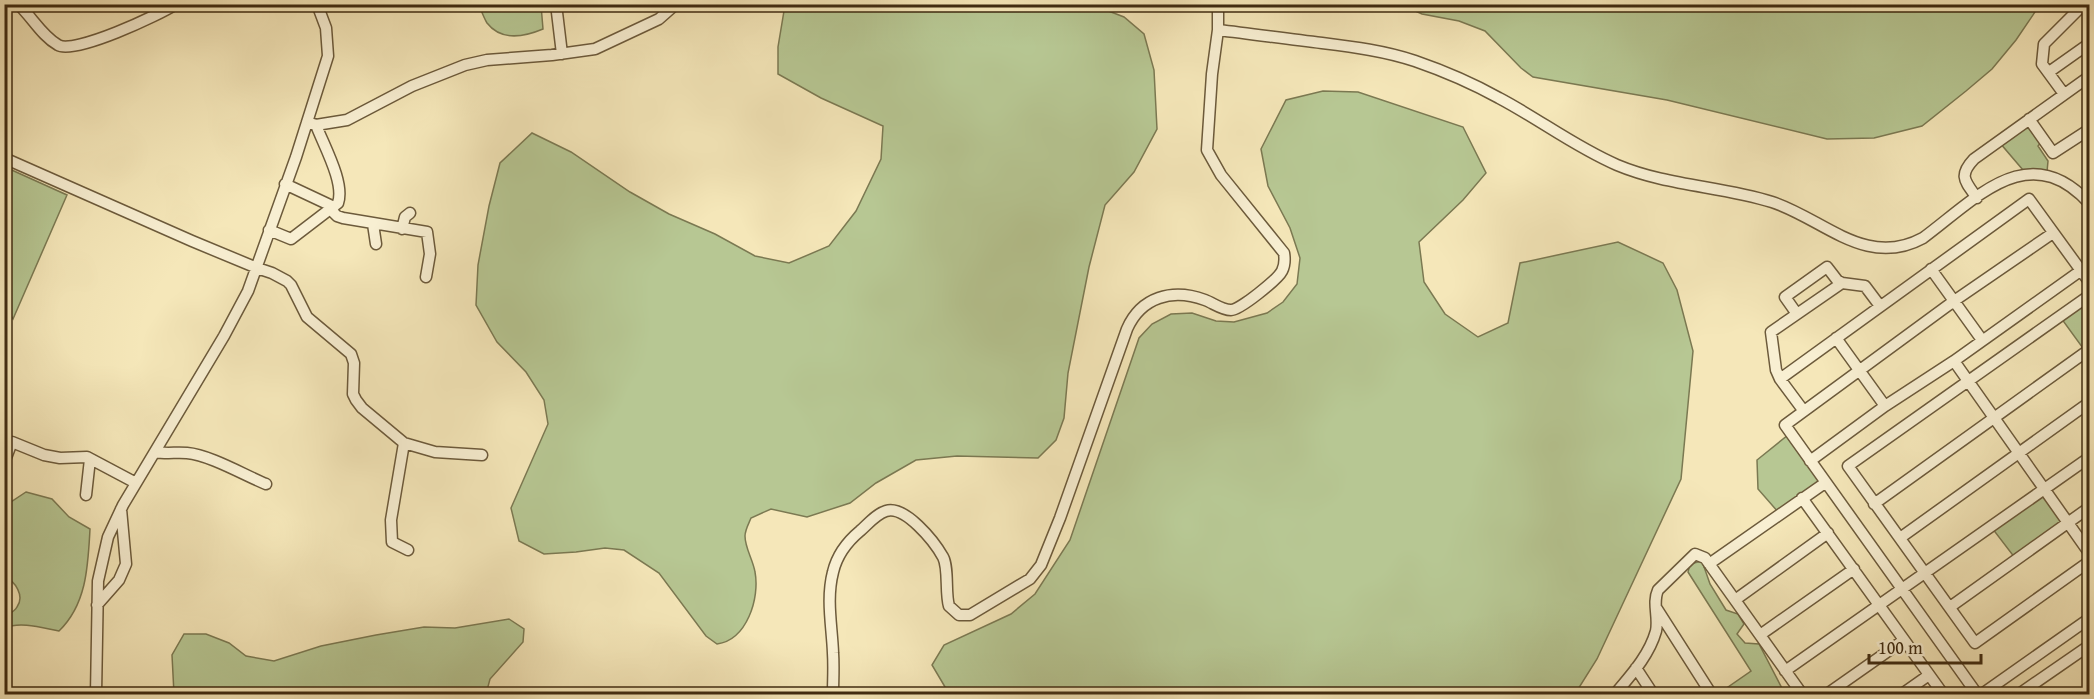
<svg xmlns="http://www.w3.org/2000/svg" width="2094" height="699" font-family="'Gentium Book Plus',serif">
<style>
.green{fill:#b7c793;stroke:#7b7952;stroke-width:1.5}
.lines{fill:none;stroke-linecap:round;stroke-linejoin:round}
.minor-casing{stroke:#6c5a3b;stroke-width:13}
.minor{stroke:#f8efd2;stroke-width:10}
</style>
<rect width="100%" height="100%" fill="#f5e7b9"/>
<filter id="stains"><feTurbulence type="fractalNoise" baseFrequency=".00333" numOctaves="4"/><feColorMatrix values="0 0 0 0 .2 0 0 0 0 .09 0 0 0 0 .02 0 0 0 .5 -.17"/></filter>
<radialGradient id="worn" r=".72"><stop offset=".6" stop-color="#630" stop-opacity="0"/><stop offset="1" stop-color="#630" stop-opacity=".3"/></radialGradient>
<path class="green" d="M479,5H541L543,29C524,37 501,41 487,23C484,18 481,10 479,5Z
M785,5H1093L1124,17L1144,34L1154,70L1157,129L1134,172L1105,205L1089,267L1068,373L1064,418L1056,440L1038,458L957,456L916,460L876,483L850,503L807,517L771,509L751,518C749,523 745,530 745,536C745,548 753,560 755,572C760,598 747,640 717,644L706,636L659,573L624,550L605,548L576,552L544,554L519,541L511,508L548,424L544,400L526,372L497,342L476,305L478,265L489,206L500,163L532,133L571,152L630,192L669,214L715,234L755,256L789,263L829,246L856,211L881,159L883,126L821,98L778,74V47Z
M1402,5H2038L2035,12L2016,40L1992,69L1966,91L1922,126L1874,138L1827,139L1667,100L1533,77L1521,68L1485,31L1459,21L1422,14Z
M1323,91L1358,92L1463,127L1486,173L1463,200L1419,242L1424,282L1445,314L1478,337L1508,323L1520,263L1618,242L1663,263L1677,290L1693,351L1681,479L1597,659L1575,694H955L948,692L932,665L944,645L1011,614L1035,594L1070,540L1139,338L1152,324L1171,314L1192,313L1216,321L1234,322L1267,313L1283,302L1297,284L1300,258L1290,228L1268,186L1261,149L1286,100Z
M2027,123L2042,141L2038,146L2048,161L2047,172L2023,170L2000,143Z
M5,167L67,195L13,319L5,307Z
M2089,298V348L2085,351L2061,318Z
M1788,435L1823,482L1779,513L1758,489L1757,460Z
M26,492L52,499L69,517L90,529C88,565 87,604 59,631C43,628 20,621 5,628V617C8,615 15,611 17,607C25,596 15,581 5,577V506Z
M2044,492L2065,522L2015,558L1992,528Z
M1702,561L1710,584L1726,610L1738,614L1744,624L1737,634L1745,643L1759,644L1785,694H1718L1751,671L1688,572L1690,564Z
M509,619L524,629L523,642L490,679L486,694H174L172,655L184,634H206L229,643L246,656L274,661L321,646L376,635L424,627L455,628Z"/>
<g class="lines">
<g class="minor-casing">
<path id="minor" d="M18,4C32,17 42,36 58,45C74,55 159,15 176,4
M556,4L562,54
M1218,30C1253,34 1287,39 1322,43C1354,47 1385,51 1415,61C1444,71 1472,83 1499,98C1539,119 1575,147 1617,165C1667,186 1721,186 1772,202C1824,219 1866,269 1923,238C1977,198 2029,137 2090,204
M2049,72L2090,43
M2064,94L2042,64L2044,44L2084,4
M2029,119L2053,153L2090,129
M307,122L316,125L347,120L412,86L465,65L487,60L552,55L595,49L659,19L676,4
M4,158L192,241L257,268L272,273L287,281L291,285L307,317L351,354L354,363L353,394L356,400L362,408L404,443L435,452L482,455
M285,184L334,207
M1977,198C1965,181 1958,176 1974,159L2090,76
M330,209L337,216L343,218L427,232L430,254L426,277
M373,224L376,244
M402,229L405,217L410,213
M269,230L291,239L338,203C345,183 324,146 316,125
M1931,269L1982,340
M2090,295L1848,466L1975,643L2090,561
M1797,314L1785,297L1827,267L1837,280L1842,283
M1836,338L1885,406
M1954,361L2090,554
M1780,379L2029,199L2090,283
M1803,410L1780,379L1776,370L1771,332L1842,283L1865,286L1880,306
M404,443L391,520L392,542L408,550
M155,452C166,454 177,452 187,453C210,455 244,475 266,484
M1810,461L1885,406L1954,361L2090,264
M4,463L12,442L44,455L60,458L87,457L136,483
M86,495L90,459
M1802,498L1943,694
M1874,504L2090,349
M1900,538L2090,402
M1709,564L1825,483
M1735,600L1828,533
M97,605L119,580L126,564L121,509
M1950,607L2090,507
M1657,609L1710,692
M1760,635L1854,569
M1636,668L1653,694
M1785,671L2090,457
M96,694L98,581L108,537L123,505L224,336L248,291L296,157L328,56L326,28L317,4
M833,694C833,681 834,667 833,653C832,626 826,599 833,572C837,555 848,541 860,531C868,524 876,514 886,511C905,505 934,541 943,557C949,568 945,593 949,606L959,615H970L1030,579L1041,565L1060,518L1127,329C1141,297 1172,288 1205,300C1213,303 1222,310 1231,310C1240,310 1278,279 1282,271C1285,265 1285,259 1284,253L1221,175L1207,150L1212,74L1218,30V4
M1615,694C1630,676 1649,656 1656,631C1659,617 1652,603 1658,590L1695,554L1705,558L1802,694
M1827,694L1904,640
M1902,694L1929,675
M1977,694L1785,425L1954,301L2053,233
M1982,694L2090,618
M2019,694L2090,645"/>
</g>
<use href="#minor" class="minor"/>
</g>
<rect width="2094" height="699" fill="none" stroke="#f5e7b9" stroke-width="24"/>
<rect x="6" y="6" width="2082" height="687" fill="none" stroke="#3f2b11" stroke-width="3"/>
<rect x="12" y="12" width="2070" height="675" fill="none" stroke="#3f2b11" stroke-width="1.5"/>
<path d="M1869 654v9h112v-9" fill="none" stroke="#3f2b11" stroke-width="3"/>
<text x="1878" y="654" font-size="18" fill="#3f2b11" stroke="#f8efd2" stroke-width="4.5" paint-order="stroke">100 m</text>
<rect width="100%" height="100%" filter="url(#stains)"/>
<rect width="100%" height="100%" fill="url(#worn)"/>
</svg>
